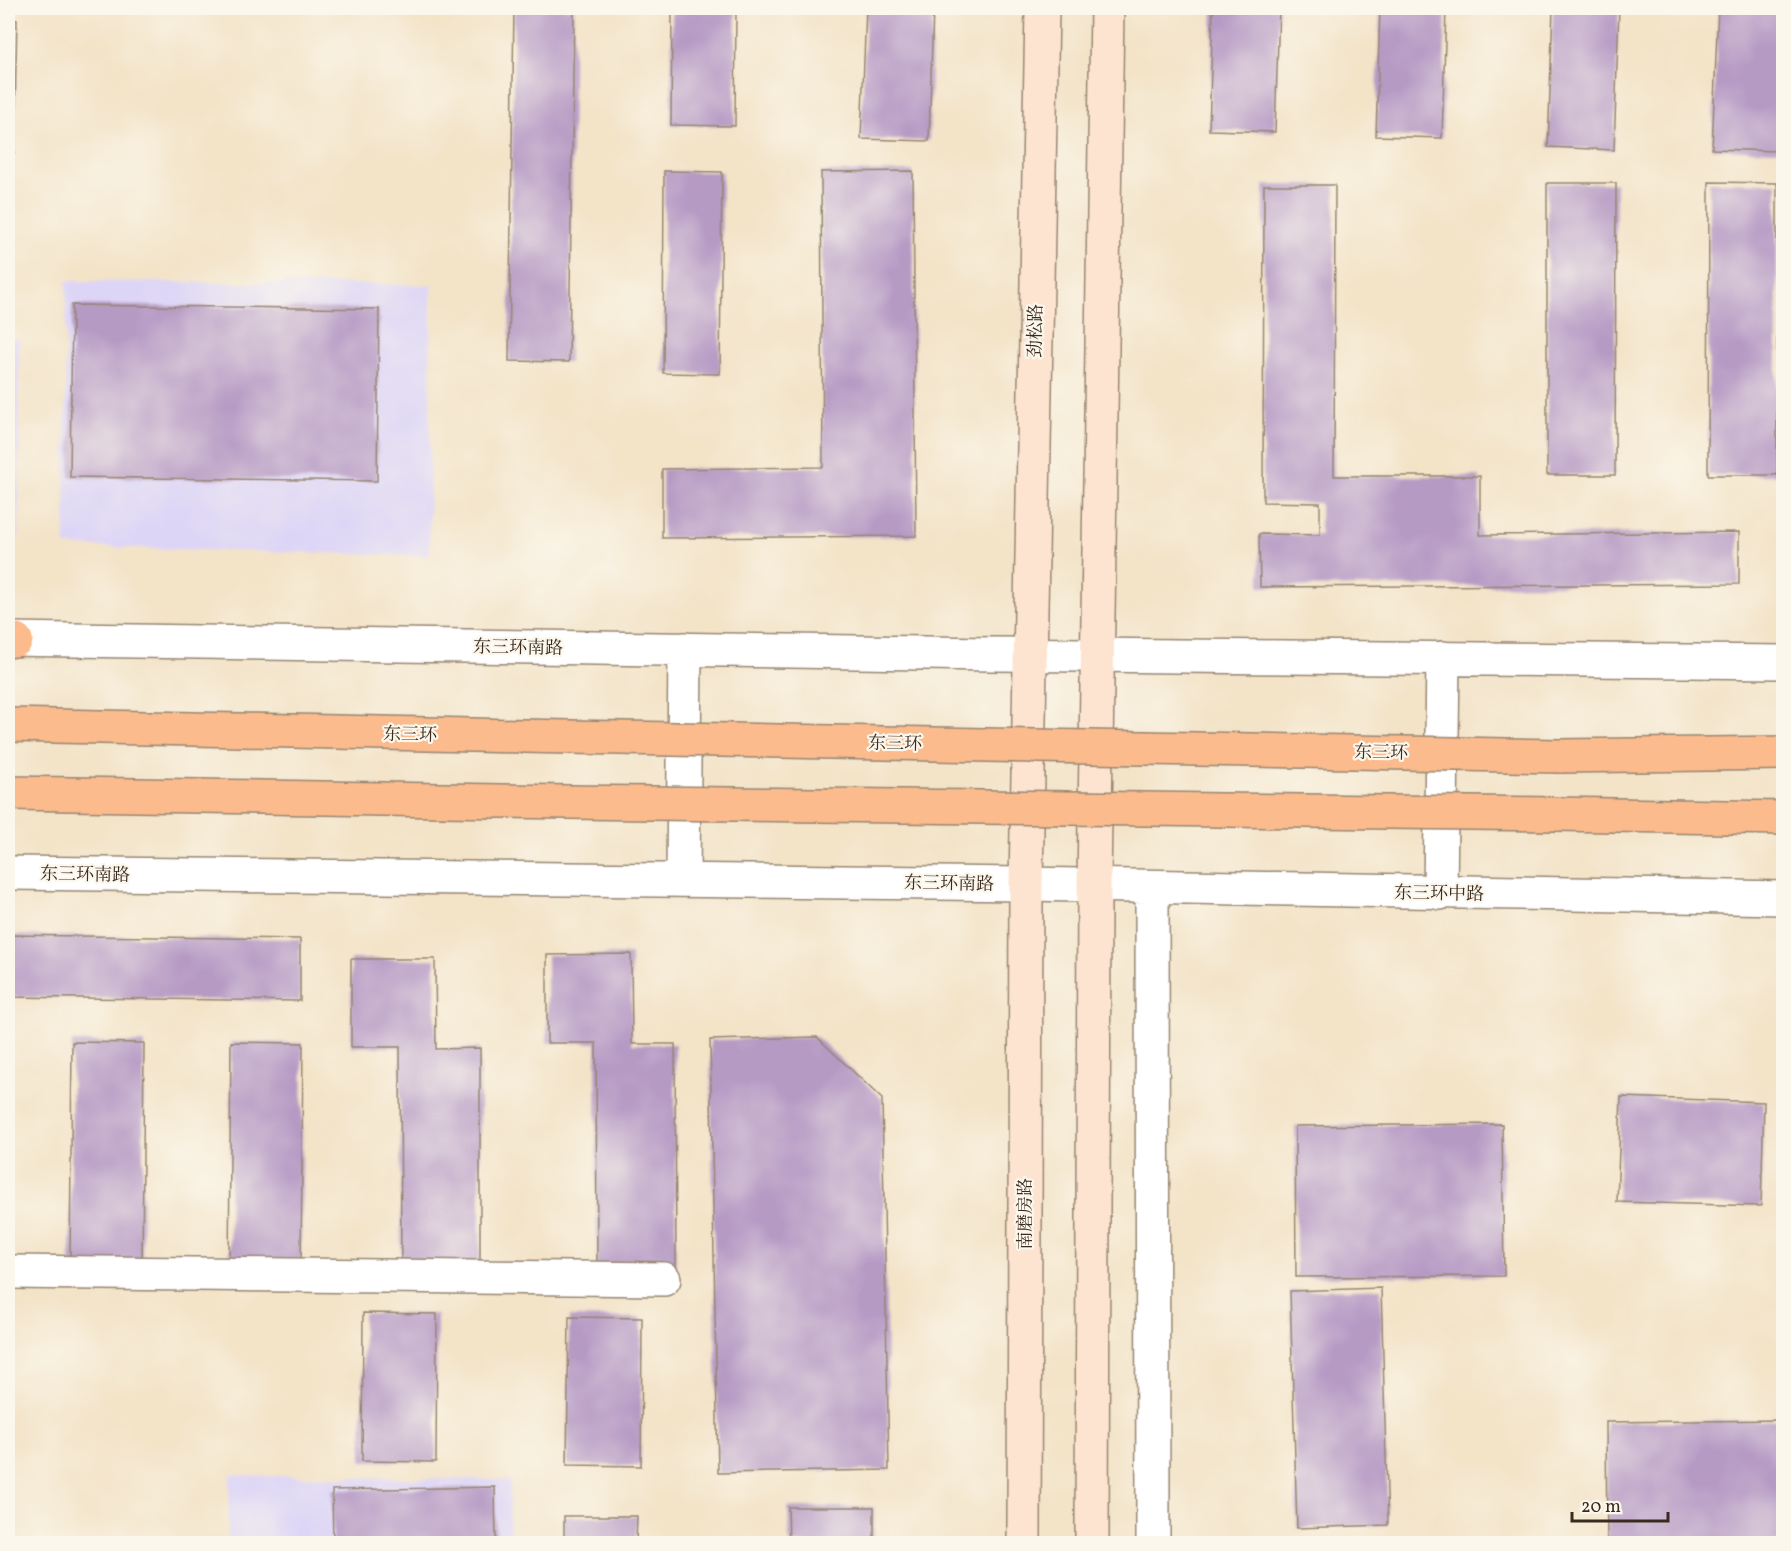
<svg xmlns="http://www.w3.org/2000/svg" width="1791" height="1551" font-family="Vollkorn,'Noto Serif SC',serif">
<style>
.built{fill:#ddd5f6}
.building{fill:#b59ac4}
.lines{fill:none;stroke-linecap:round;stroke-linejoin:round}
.minor-casing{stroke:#978672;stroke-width:36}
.tertiary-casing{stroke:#978672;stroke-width:36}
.secondary-casing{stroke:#978672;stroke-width:36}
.trunk-casing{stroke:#978672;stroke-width:36}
.minor{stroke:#fff;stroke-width:33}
.tertiary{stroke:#fff;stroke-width:33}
.secondary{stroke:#fde4d1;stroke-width:33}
.trunk{stroke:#fbbb8d;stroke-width:33}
.trunk-bridge-casing{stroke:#978672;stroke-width:36;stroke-linecap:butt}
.trunk-bridge{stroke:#fbbb8d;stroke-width:33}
.labels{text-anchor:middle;stroke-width:4.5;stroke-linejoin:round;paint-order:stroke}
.street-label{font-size:18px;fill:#3b2a1e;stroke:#fbf7ec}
</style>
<rect width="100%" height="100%" fill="#fbf7ec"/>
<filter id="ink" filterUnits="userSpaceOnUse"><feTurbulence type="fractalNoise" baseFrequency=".0167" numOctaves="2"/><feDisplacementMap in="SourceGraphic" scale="12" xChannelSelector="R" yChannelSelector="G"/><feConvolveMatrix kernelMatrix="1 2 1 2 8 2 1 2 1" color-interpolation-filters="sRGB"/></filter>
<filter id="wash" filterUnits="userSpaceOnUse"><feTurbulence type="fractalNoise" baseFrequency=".008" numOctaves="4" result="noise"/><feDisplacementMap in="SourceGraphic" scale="24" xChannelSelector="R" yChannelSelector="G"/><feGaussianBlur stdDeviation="1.35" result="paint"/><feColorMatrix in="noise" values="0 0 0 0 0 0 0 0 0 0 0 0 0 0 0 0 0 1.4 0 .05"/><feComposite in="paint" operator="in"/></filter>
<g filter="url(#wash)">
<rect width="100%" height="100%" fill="#f3e3c7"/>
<path class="built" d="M66,281L431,285L429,556L65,546Z
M8,339H19V537H8Z
M230,1475L510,1480L509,1543L228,1544Z"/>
<g id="blocks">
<path class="building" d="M514,8H574L569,362L509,361Z
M672,8H736L735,126L671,125Z
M866,8H933L929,141L861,139Z
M1213,8H1279L1275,132L1209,130Z
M1380,8H1446L1442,138L1376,136Z
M1553,8H1619L1614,150L1548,147Z
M1718,8H1784L1778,151L1712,149Z
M8,19L17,20L14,153H8Z
M664,171L722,172L720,374L663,373Z
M913,171L916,536L662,538V469L823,467L821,172Z
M1709,182L1777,183V475H1708Z
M1547,183H1616L1615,475H1547Z
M1264,185H1335L1334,476H1480V535L1739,532V584L1260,587L1259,534L1320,535V503L1263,502Z
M72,305L379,309L377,481L70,477Z
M8,935L300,939V1001L8,997Z
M631,954L632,1044H675L676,1270L597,1271L596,1043H547V955Z
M351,959H435L436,1049L480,1048V1275H401L400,1047H351Z
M817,1037L882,1099L889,1470L718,1473L710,1040Z
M72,1042L144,1043L142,1267H70Z
M231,1042L303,1043L301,1268L229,1267Z
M1621,1097L1764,1102L1761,1206L1617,1202Z
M1502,1124L1504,1276L1296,1277L1295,1126Z
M1381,1288L1388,1525L1297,1528L1290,1291Z
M363,1313L437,1314L436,1462L362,1461Z
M569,1317L642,1318L641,1466L567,1465Z
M1784,1420V1543L1607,1544L1606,1422Z
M495,1487L496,1544H333L332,1490Z
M788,1507H874V1544H789Z
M564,1516H637L636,1544H564Z"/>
</g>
</g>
<g filter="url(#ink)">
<use href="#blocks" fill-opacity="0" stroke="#978672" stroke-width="1.5"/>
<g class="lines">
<g class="minor-casing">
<path id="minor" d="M8,1272L664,1279"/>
</g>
<g class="tertiary-casing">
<path id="tertiary" d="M8,639L991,654L1784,662
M8,873L1026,884L1784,898
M683,880L685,649
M1152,887L1153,1544
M1440,893L1443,658"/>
</g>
<g class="secondary-casing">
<path id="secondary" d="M1024,1544L1026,884L1042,8
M1092,1544L1094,886L1107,8"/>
</g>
<g class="trunk-casing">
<path id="trunk" d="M8,641L16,640
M8,725L569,737
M1560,756L1784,753
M8,793L569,802
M1556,814L1784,818"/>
</g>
<use href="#minor" class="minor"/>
<use href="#tertiary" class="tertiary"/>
<use href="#secondary" class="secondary"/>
<use href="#trunk" class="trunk"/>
<g class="trunk-bridge-casing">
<path id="trunk-bridge" d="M569,737L1560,756
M569,802L1556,814"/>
</g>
<use href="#trunk-bridge" class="trunk-bridge"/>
</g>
</g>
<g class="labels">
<g class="street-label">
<text transform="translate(1035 331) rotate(-89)" y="6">劲松路</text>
<text transform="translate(518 647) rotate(1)" y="6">东三环南路</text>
<text transform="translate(410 734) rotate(1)" y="6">东三环</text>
<text transform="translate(895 743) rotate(1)" y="6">东三环</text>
<text transform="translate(1381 752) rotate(1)" y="6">东三环</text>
<text transform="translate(85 874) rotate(1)" y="6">东三环南路</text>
<text transform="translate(949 883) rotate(1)" y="6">东三环南路</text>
<text transform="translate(1439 893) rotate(1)" y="6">东三环中路</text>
<text transform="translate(1025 1214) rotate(-90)" y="6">南磨房路</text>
</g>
</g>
<rect width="1791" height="1551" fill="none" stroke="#fbf7ec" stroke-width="30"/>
<path d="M1572 1512v9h96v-9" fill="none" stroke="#3b2a1e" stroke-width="3"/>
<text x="1581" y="1512" font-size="18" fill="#3b2a1e" stroke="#fbf7ec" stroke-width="4.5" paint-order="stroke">20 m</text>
</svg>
